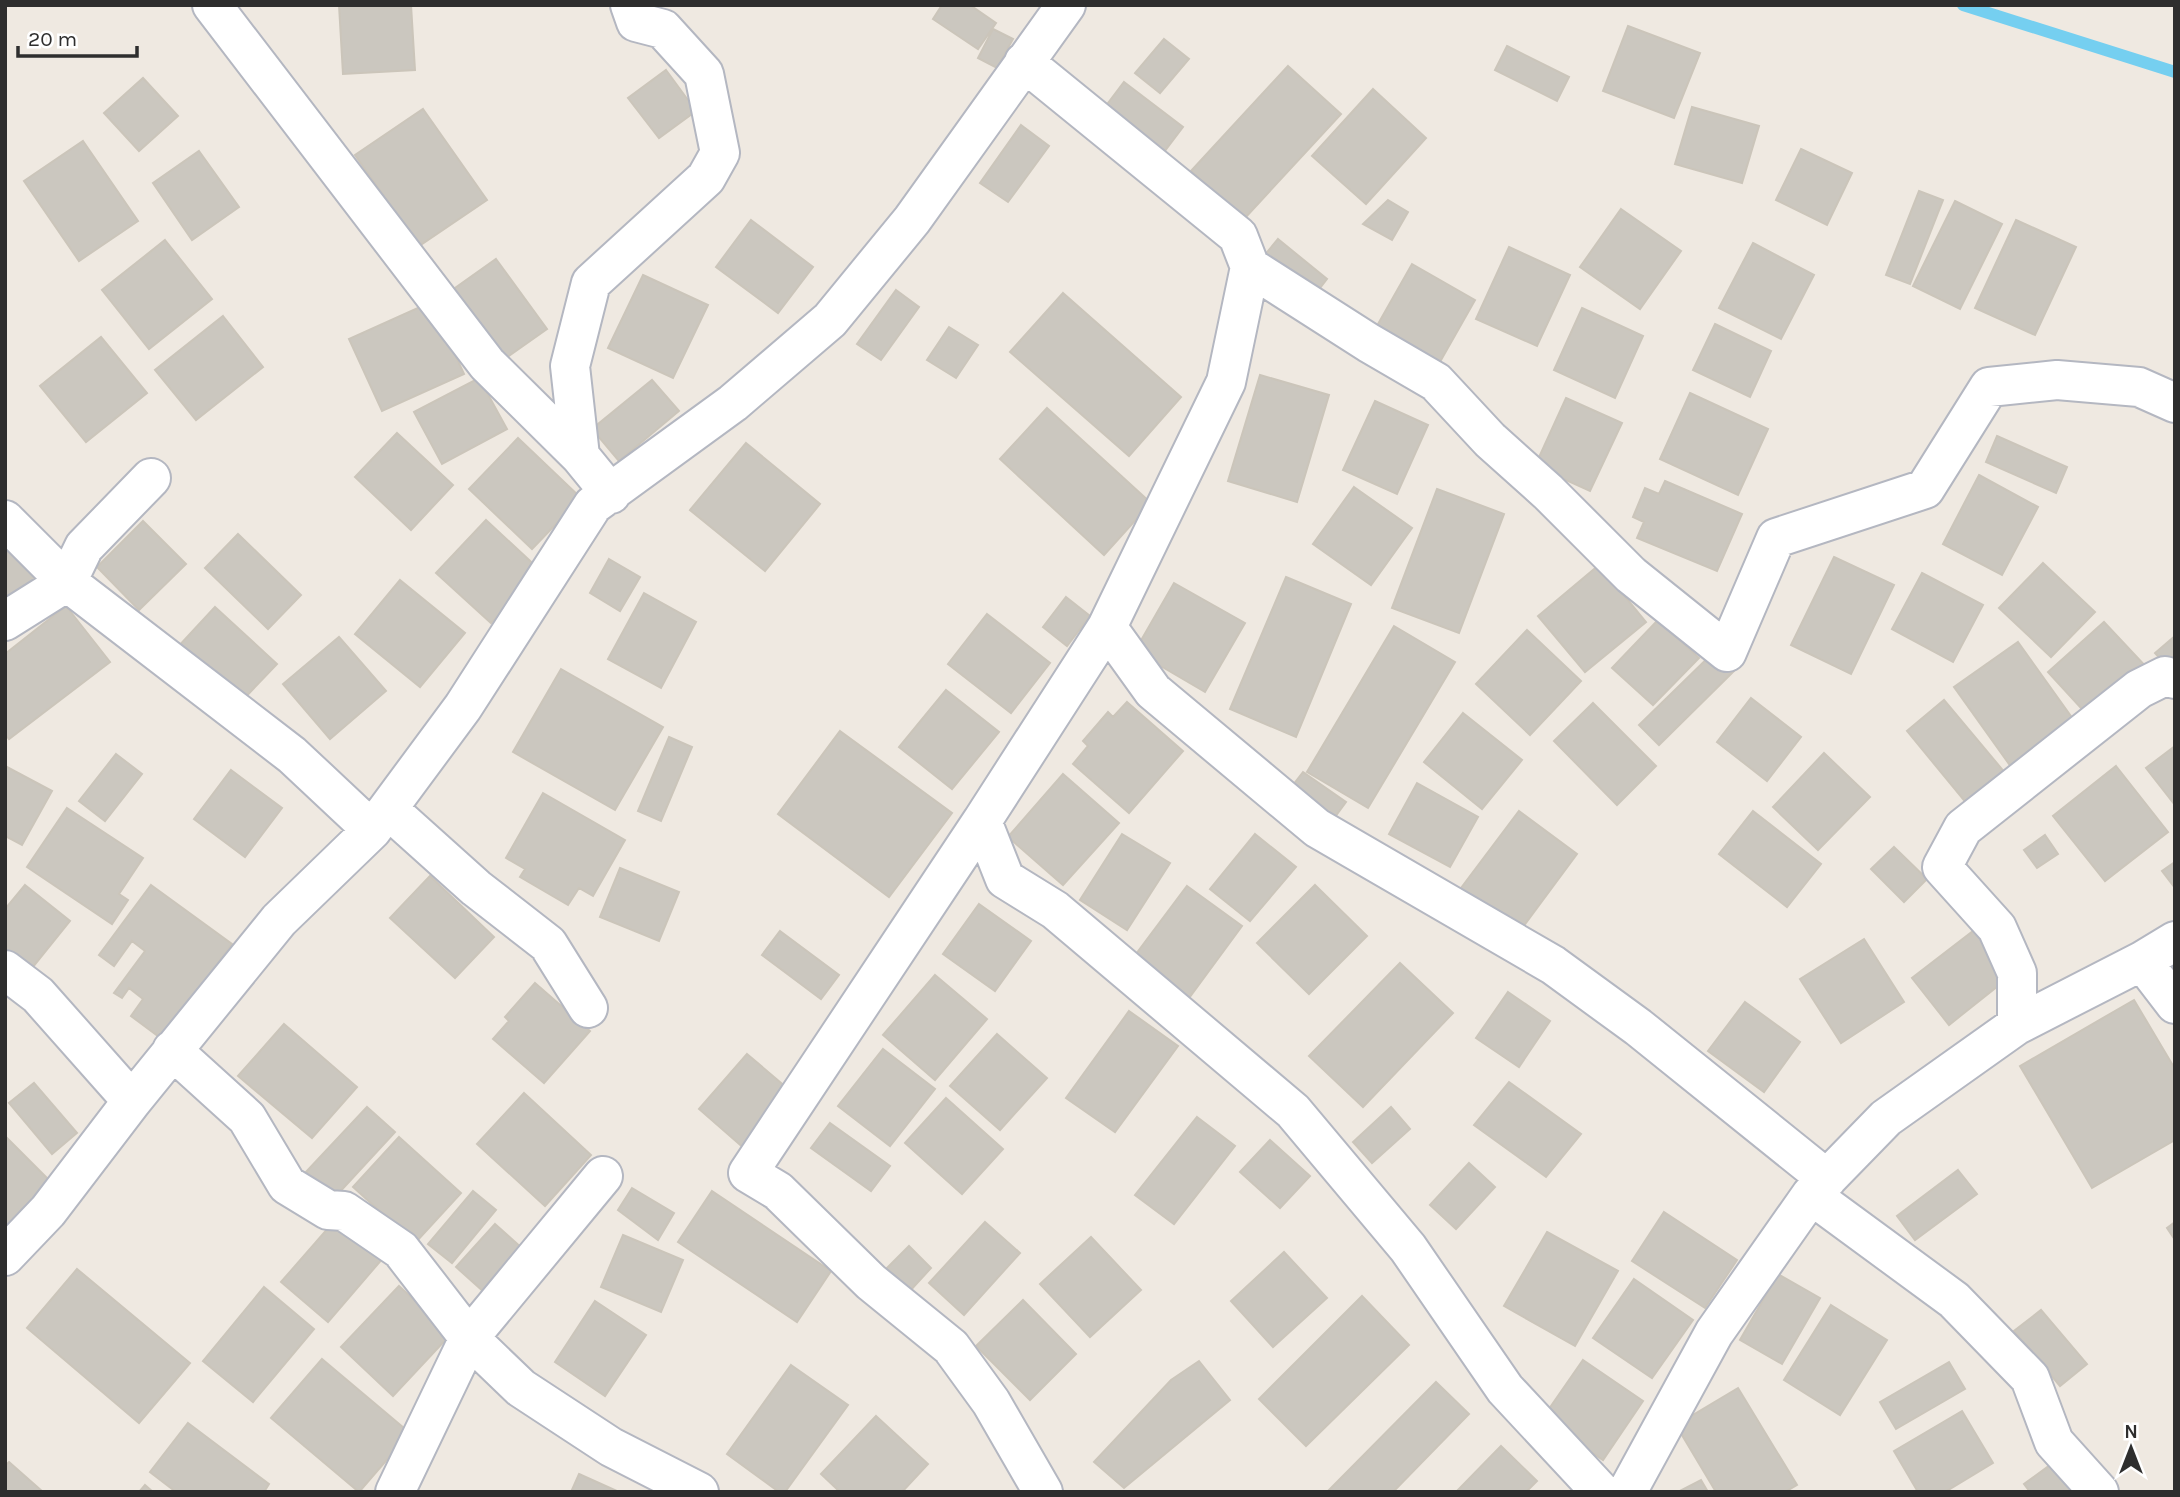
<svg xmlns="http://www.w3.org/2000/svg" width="2180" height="1497" font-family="Karla,sans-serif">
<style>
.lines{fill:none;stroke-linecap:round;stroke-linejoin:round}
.stream{stroke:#75cff0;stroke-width:12}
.building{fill:#cbc7bf;stroke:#cbc5ba;stroke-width:2}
.street-casing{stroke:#b4b7c1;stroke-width:42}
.street{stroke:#fff;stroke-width:38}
</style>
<rect width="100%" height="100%" fill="#efe9e1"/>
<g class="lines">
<path class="stream" d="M1963,5L2175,72"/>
</g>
<path class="building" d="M339,5H411L415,70L343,74Z
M942,5H970L996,23L978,49L933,19Z
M1628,26L1700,53L1674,118L1603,91Z
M993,29L1013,39L997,68L978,58Z
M1164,39L1189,59L1160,93L1135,73Z
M1507,46L1569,77L1557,101L1495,70Z
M1288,66L1341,114L1244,219L1191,171Z
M666,70L696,111L659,138L628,98Z
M143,78L178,116L139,151L104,113Z
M1124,82L1183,127L1164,152L1105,107Z
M1373,89L1426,138L1366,204L1312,156Z
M1692,107L1759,126L1742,183L1675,164Z
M423,109L487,200L419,246L355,155Z
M1021,125L1049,146L1008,202L980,183Z
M83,141L138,221L79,261L24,181Z
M1801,149L1852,173L1827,225L1776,200Z
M199,151L239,207L192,240L153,183Z
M1919,191L1943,200L1910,284L1886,275Z
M1388,200L1408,212L1392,240L1363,224Z
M1955,201L2002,224L1960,309L1913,286Z
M1621,209L1681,251L1640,309L1580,267Z
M751,220L813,267L778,313L716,267Z
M2016,220L2076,247L2035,335L1975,308Z
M1278,239L1327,279L1313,297L1263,257Z
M165,240L212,299L149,349L102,290Z
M1753,243L1814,275L1781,339L1719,308Z
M1509,247L1570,275L1537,346L1476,319Z
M496,259L547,329L499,363L448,293Z
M1412,264L1475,300L1436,369L1373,333Z
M643,275L708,305L673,378L608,348Z
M896,290L919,307L881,360L857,344Z
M1063,293L1181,397L1129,456L1010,352Z
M431,302L464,374L382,411L349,339Z
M1582,308L1643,336L1615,398L1554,370Z
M223,316L263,367L196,420L155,370Z
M1715,324L1771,351L1750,397L1693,370Z
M949,327L978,345L956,378L927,360Z
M101,337L147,393L86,442L40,386Z
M1260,375L1329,395L1297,502L1228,481Z
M479,378L507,429L442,464L414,412Z
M652,380L679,411L619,461L592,429Z
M1690,393L1768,429L1738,495L1660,459Z
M1566,398L1622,423L1590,491L1535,466Z
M1375,401L1428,425L1397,494L1343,470Z
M1047,408L1151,503L1104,555L1000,459Z
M397,433L453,485L411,530L355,477Z
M1997,436L2067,467L2056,493L1986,462Z
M518,438L581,498L532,549L469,489Z
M746,443L820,504L765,571L690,510Z
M1979,475L2038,507L2002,575L1943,544Z
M1665,481L1742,514L1717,571L1637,538L1644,522L1633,517L1645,488L1659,494Z
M1354,487L1412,528L1371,585L1313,544Z
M1437,489L1504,514L1459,633L1392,608Z
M486,520L541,571L491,623L436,573Z
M143,521L186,564L139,610L97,567Z
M238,534L301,595L268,629L205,568Z
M5,542L38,575L5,608Z
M1834,557L1894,585L1851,674L1791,645Z
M609,559L640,577L620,611L590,593Z
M2043,563L2095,612L2051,657L1999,608Z
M1599,565L1646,622L1585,672L1538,616Z
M1922,573L1983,605L1953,662L1892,629Z
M1286,577L1351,604L1296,737L1230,709Z
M400,580L465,633L420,687L355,634Z
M1174,583L1245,623L1205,692L1135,651Z
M644,593L696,622L661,688L608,659Z
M1066,597L1090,616L1067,646L1043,627Z
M66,606L110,662L9,739L5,734V654Z
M215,607L277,664L237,706L176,649Z
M987,614L1050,663L1011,713L948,664Z
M1658,620L1699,658L1653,705L1612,668Z
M2104,622L2149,670L2093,721L2048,672Z
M1394,626L1455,662L1368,808L1307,772Z
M1527,630L1581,681L1530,735L1476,684Z
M2175,636V675L2155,653Z
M339,637L386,691L330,739L283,684Z
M2018,642L2078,726L2014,771L1954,687Z
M1715,651L1735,670L1659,745L1639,725Z
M561,669L663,727L615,810L513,752Z
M946,690L999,732L952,789L899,747Z
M1751,698L1801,737L1767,781L1717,742Z
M1944,700L2006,774L1968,805L1907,731Z
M1127,702L1183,751L1129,813L1073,764L1088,746L1083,741L1108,712L1113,717Z
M1593,703L1656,766L1617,805L1554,741Z
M1463,713L1522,760L1482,809L1424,762Z
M840,731L952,813L889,897L778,814Z
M669,737L692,747L661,821L638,811Z
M2175,746V805L2146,768Z
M1824,753L1870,797L1818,850L1773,807Z
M116,754L142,774L105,821L79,801Z
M5,766L52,791L22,845L5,836Z
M2116,766L2168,832L2105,881L2053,816Z
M231,770L282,808L245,857L194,819Z
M1303,772L1346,802L1329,825L1286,794Z
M1063,774L1119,823L1063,885L1008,837Z
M1417,783L1478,817L1450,867L1389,834Z
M543,793L625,840L593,896L579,888L568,905L520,877L525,869L506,858Z
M67,808L143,858L119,894L128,900L112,924L27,867Z
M1519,811L1577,854L1514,939L1455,896Z
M1753,811L1821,864L1787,907L1719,854Z
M1122,834L1170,863L1127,930L1080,900Z
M1255,834L1296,867L1250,921L1210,889Z
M2045,835L2058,854L2037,868L2024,850Z
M1894,847L1927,879L1904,902L1871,869Z
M2175,862V888L2162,871Z
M620,868L679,892L659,941L600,917Z
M430,876L494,937L455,978L390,918Z
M25,885L70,921L28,973L5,955V909Z
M151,885L232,944L162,1039L131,1016L143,999L129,988L122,998L114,993L145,951L132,941L114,966L99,955Z
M1315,885L1367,936L1309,994L1257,943Z
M1187,886L1242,926L1189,998L1133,958Z
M979,904L1031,941L995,991L943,954Z
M1977,928L2013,974L1949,1025L1912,978Z
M780,931L839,975L821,999L762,955Z
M1864,939L1904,1002L1841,1043L1800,979Z
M1400,963L1453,1013L1363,1107L1309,1056Z
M935,975L987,1019L935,1080L883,1035Z
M535,983L590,1031L544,1083L493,1039L509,1021L505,1017Z
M1508,992L1550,1021L1519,1067L1476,1038Z
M2134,1000L2175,1069V1140L2092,1188L2020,1066Z
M1745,1002L1800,1042L1764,1092L1708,1051Z
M1129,1011L1178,1046L1115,1132L1066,1098Z
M284,1024L357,1087L312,1138L238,1076Z
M997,1034L1047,1078L1000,1130L950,1086Z
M883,1049L935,1089L890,1146L838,1106Z
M747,1054L793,1093L745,1149L699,1109Z
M1509,1082L1581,1134L1546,1177L1474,1125Z
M34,1083L77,1133L52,1154L9,1103Z
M524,1093L591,1155L545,1206L477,1144Z
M946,1098L1003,1149L962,1194L905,1143Z
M367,1107L395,1132L335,1197L306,1172Z
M1391,1107L1410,1129L1372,1163L1353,1142Z
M1197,1117L1235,1146L1174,1224L1135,1195Z
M830,1123L890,1166L871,1191L811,1148Z
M5,1136L52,1183L5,1229Z
M399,1137L461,1193L415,1243L353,1187Z
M1270,1140L1310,1176L1280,1208L1240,1172Z
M1469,1163L1495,1187L1456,1229L1430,1205Z
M1958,1170L1977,1194L1915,1240L1897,1216Z
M632,1188L674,1213L658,1240L618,1210Z
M473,1191L496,1210L452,1263L428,1244Z
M712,1191L831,1271L797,1322L678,1242Z
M1664,1212L1737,1260L1705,1308L1632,1261Z
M337,1218L383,1258L328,1322L281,1282Z
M985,1222L1020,1253L964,1315L929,1283Z
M2175,1222V1240L2167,1228Z
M495,1224L523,1249L484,1292L456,1267Z
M1547,1232L1618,1271L1575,1346L1504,1306Z
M623,1235L683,1260L661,1312L601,1287Z
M1091,1237L1141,1290L1090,1337L1040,1284Z
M909,1246L931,1268L908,1293L884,1271Z
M1284,1252L1327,1298L1273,1347L1231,1301Z
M77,1269L190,1363L139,1423L27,1328Z
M1778,1274L1820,1298L1782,1364L1740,1340Z
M1634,1279L1693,1320L1652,1378L1593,1338Z
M399,1286L451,1334L393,1396L341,1347Z
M264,1287L314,1329L253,1402L203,1361Z
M1362,1296L1409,1345L1306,1446L1259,1399Z
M1023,1300L1076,1354L1030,1400L976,1346Z
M595,1301L646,1335L605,1396L555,1362Z
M1831,1305L1887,1340L1840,1415L1784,1380Z
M2041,1310L2087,1364L2060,1386L2014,1331Z
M322,1359L410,1433L359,1492L271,1418Z
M1583,1360L1643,1401L1603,1460L1542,1419Z
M1199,1361L1230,1400L1124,1488L1094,1462L1171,1380Z
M1949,1362L1965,1389L1896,1429L1880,1402Z
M791,1365L848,1405L785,1492H779L727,1454Z
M1436,1382L1469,1414L1393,1492H1327Z
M1738,1388L1797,1485L1785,1492H1716L1676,1425Z
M1962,1411L1993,1463L1945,1492H1918L1894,1451Z
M876,1416L928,1464L902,1492H840L821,1474Z
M188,1423L269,1484L264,1492H176L150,1472Z
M1501,1446L1537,1481L1526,1492H1456Z
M2057,1460L2080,1492H2030L2024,1484Z
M9,1462L43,1492H5V1466Z
M579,1474L619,1492H571Z
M1701,1480L1708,1492H1678Z
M145,1485L153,1492H139Z"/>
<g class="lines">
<g class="street-casing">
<path id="street" d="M212,5L487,364L580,456
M1024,62L1238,236L1250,267L1226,382L1107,627L982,821L1005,879L1055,910L1293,1111L1408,1248L1505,1389L1601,1492
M1250,267L1369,343L1436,382L1490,440L1548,492L1631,575L1727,652L1776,538L1925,489L1989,387L2057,380L2139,387L2175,403
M611,494L580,456L570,366L591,283L706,178L720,153L704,74L663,29L636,22L630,5
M5,520L67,582L292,755L372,830
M5,621L67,582L84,547L151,478
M1107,627L1153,691L1317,828L1553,965L1638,1027L1827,1179
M388,809L476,888L548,944L588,1008
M982,821L748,1173L778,1191L871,1282L951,1347L991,1402L1043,1492
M2142,961L2175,1004
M5,970L38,995L132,1101
M2017,1025V973L1997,928L1942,867L1963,828L2139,689L2165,676L2175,679
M172,1050L247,1118L287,1185L328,1210L344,1211L401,1250L469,1338L521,1388L611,1447L699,1492
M1811,1195L1954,1300L2030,1378L2054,1442L2099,1492
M5,1256L48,1211L132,1101L279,920L372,830L463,707L593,505L733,403L830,320L912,220L1066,5
M395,1492L469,1338L603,1176
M1627,1492L1714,1333L1811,1195L1886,1118L2017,1025L2142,961L2175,941"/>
</g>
<use href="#street" class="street"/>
</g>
<rect width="2180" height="1497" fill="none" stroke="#2e2e2e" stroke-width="14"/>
<g transform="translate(2131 1448)" stroke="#ffffff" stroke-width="5" paint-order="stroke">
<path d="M0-5L12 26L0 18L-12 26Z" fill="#2e2e2e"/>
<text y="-10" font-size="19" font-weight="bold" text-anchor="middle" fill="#2e2e2e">N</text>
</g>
<path d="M18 46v10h119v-10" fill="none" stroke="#2e2e2e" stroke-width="3.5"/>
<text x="28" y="46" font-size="21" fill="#2e2e2e" stroke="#ffffff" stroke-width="5" paint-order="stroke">20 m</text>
</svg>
